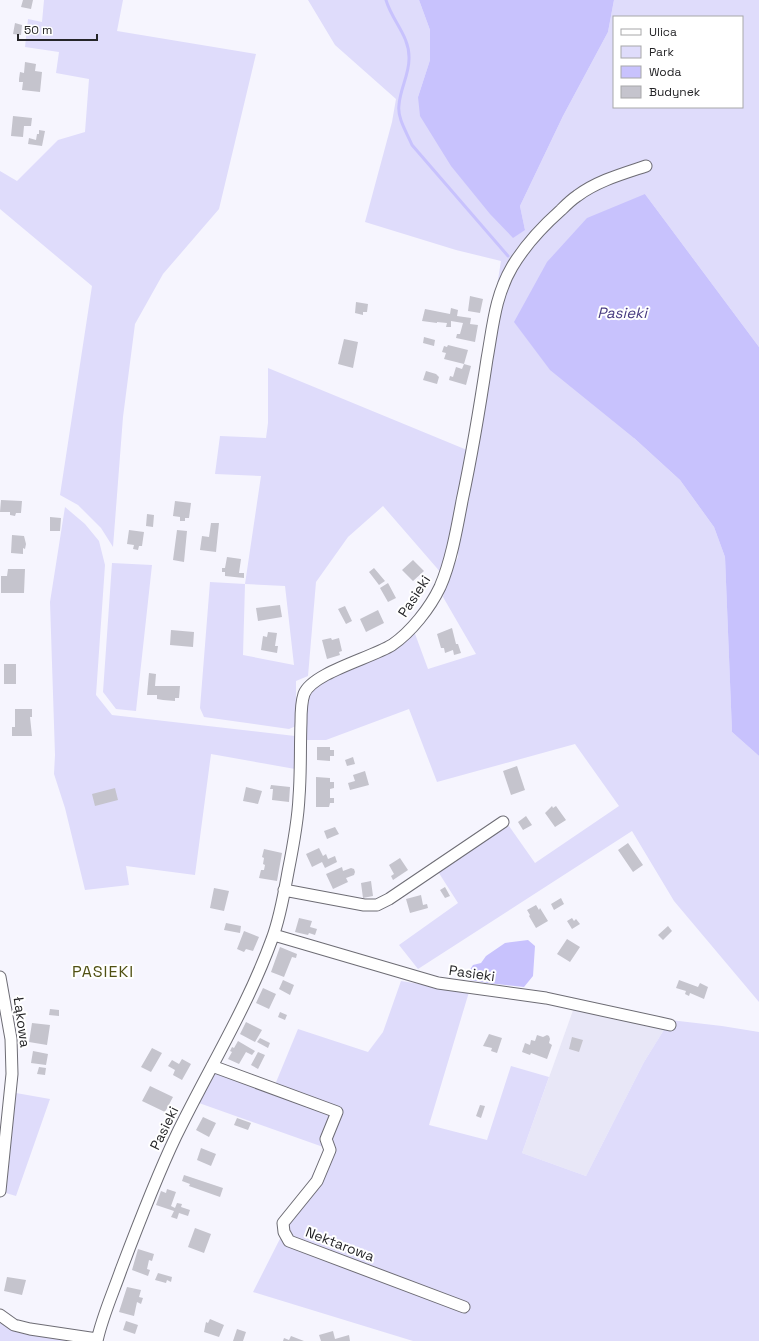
<svg xmlns="http://www.w3.org/2000/svg" width="759" height="1341" font-family="'Space Grotesk',sans-serif">
<style>
.built{fill:#e8e7f7}
.green{fill:#dfdcfb;fill-rule:evenodd}
.water{fill:#c8c2fd}
.lines{fill:none;stroke-linecap:round;stroke-linejoin:round}
.stream{stroke:#c8c2fd;stroke-width:3}
.building{fill:#c5c4cd}
.minor-casing{stroke:#6d6c74;stroke-width:13}
.minor{stroke:#fff;stroke-width:11}
.labels{text-anchor:middle;stroke-width:4;stroke-linejoin:round;paint-order:stroke}
.street-label{font-size:14px;fill:#252528;stroke:#fff}
.water-label{font-size:15px;font-style:italic;fill:#483b80;stroke:#fff}
.quarter-label{font-size:16px;letter-spacing:1px;fill:#505013;stroke:#fff}
</style>
<rect width="100%" height="100%" fill="#f6f5fe"/>
<path class="built" d="M576,1002L670,1020L644,1062L586,1176L522,1153Z"/>
<path class="green" d="M44,0H123L117,31L256,54L219,209L163,274L135,324L123,417L113,547L101,528L78,505L60,495L92,286L0,209V171L17,181L58,140L85,132L89,79L56,73L59,52L25,47L28,19L42,22Z
M308,0H419L430,30V60L418,97L525,230L520,206L563,116L608,32L614,0H759V347L645,194L634,438L680,480L714,527L725,557L732,732L759,756V1002L674,901L632,831L418,969L399,945L458,903L437,870L509,826L535,863L619,806L575,744L437,782L409,709L326,740H304L308,693L319,682L414,631L428,669L476,654L443,597L447,580L458,557V542L502,303L520,262L562,213L552,211L509,260L497,286L501,261L456,250L365,222L392,122L396,99L335,45ZM614,17H742V107H614Z
M268,368L467,450L453,530L442,574L383,506L348,537L316,582L308,676L296,681V726L289,729L204,717L200,708L210,582L245,584L261,476L215,474L220,436L266,438L268,423ZM245,584L285,586L294,665L243,655Z
M65,507L85,524L99,541L105,565L96,695L112,715L295,736V769L211,754L195,875L126,866L129,885L85,890L65,808L54,774L55,755L50,602Z
M112,563L152,565L136,711L116,709L103,692Z
M401,981L469,992L429,1125L487,1140L511,1066L549,1077L522,1153L586,1176L644,1062L670,1020L722,1026L759,1032V1341H413L253,1292L326,1148L199,1103L213,1072L272,1092L298,1029L368,1052L383,1032Z
M16,1093L50,1099L16,1196L6,1193Z
M0,1323L14,1330L78,1341H0Z"/>
<path class="water" d="M419,0H614L608,32L563,116L520,206L525,230L513,238L490,214L451,166L420,116L418,97L430,60V30Z
M645,194L759,347V756L732,732L725,557L714,527L680,480L634,438L550,370L514,322L547,262L587,218Z
M528,940L535,946L533,976L524,987L488,983L470,980L469,971L473,965L481,963L486,956L505,943Z"/>
<g class="lines">
<path class="stream" d="M386,0C392,21 410,36 409,59C409,75 400,89 399,105C397,118 407,133 412,145L508,256"/>
</g>
<path class="building" d="M23,0H33L31,9L21,7Z
M15,23L22,25L21,35L13,34Z
M25,62L36,64L35,71L42,72L40,92L22,90L23,82H19V79L20,72L24,73Z
M13,116L32,118L31,126H24L23,137L11,136Z
M39,130L45,131L42,146L28,144L29,138L36,140L37,134H39Z
M470,296L483,299L480,313L468,311Z
M356,302L368,304L367,312H363V315L355,313Z
M451,308L458,310L457,316L471,318L470,324L478,325L475,342L456,338L457,334H460L463,323L451,321V327H446L447,323L437,322V323L422,321L425,309L450,314Z
M424,337L435,340L434,346L423,343Z
M344,339L358,342L353,368L338,364Z
M448,345L468,350L464,364L444,359L446,353L442,352L444,346L447,347Z
M464,364L471,366L466,385L449,380L450,376L453,377L456,367L462,369Z
M426,371L436,374L439,377L437,384L423,380Z
M1,500L22,501L21,513H16L15,516L10,515V512H0Z
M175,501L191,503L189,518H185V521H180V517L173,516Z
M147,514L154,515L153,527L146,526Z
M50,517L61,518L60,531H50Z
M211,523H219L216,552L200,550L202,536L209,537Z
M129,530L144,532L142,546H139L138,550L133,549L134,545L127,544Z
M177,530L187,531L184,562L173,560Z
M12,535L24,536L26,544L25,549L23,548V554L11,553Z
M227,557L241,559L239,573H244V578L225,576V572H222V568H225Z
M413,560L424,571L413,581L402,570Z
M374,568L385,581L379,585L369,572Z
M8,569H25L24,593H1V576H7Z
M388,583L396,598L388,602L380,588Z
M280,605L282,617L258,621L256,608Z
M345,606L352,621L346,624L338,609Z
M378,610L384,623L366,632L360,619Z
M452,628L456,644H458L461,653L454,655L453,650L445,653L444,648H441L437,634Z
M171,630L194,632L193,647L170,645Z
M268,632L277,633L275,646H278L277,653L261,650L263,636L267,637Z
M331,638L332,640L339,638L342,651L339,652L340,655L327,659L322,640Z
M4,664H16V684H4Z
M149,673L156,674L155,686H180L179,698H175V701L163,700L157,699V695H147Z
M15,709H32V717H30L32,736H12V727H15Z
M317,747H330V750H334V756H330V761L317,760Z
M353,757L355,764L347,766L345,760Z
M517,766L525,790L511,795L503,771Z
M365,771L369,785L350,790L348,783L355,781L353,775Z
M316,777L330,778V782H334V788L330,789V798H334V803H330L329,807H316Z
M271,785L290,787L289,802L272,800L273,789H270Z
M246,787L262,791L258,804L243,801Z
M115,788L118,800L95,806L92,794Z
M552,806L553,808L556,806L566,820L555,827L545,813Z
M526,816L532,825L523,830L518,822Z
M335,827L339,834L327,839L324,831Z
M628,843L643,865L633,872L618,850Z
M319,848L323,856L326,854L328,859L335,856L337,862L325,868L322,862L312,867L306,854Z
M264,849L282,853L277,881L259,878L261,870H264L265,865L263,864L264,858L262,857Z
M400,858L408,870L393,880L391,876L394,874L389,865Z
M342,867L343,871L351,868L354,869L355,872L354,875L346,878L348,882L333,889L326,874Z
M371,881L373,896L363,898L361,883Z
M445,887L450,896L445,898L440,890Z
M214,888L229,891L224,911L210,908Z
M421,895L423,905L427,904L428,908L410,913L406,899Z
M561,898L564,904L554,910L551,904Z
M536,905L539,910L540,908L548,921L536,928L529,916L530,915L527,910Z
M299,918L312,921L310,927L317,929L315,935L309,933L308,935L295,932Z
M572,918L574,921L576,919L580,924L572,929L567,921Z
M226,923L241,926L240,933L224,930Z
M668,926L672,931L663,940L658,935Z
M244,931L259,937L253,951L246,949L244,952L237,949Z
M567,939L580,947L570,962L557,954Z
M280,947L297,954L296,958L292,957L284,977L271,972Z
M283,980L294,985L290,995L279,989Z
M679,980L698,987L700,983L708,987L704,999L690,993L689,996L685,994L686,991L676,988Z
M263,988L276,994L269,1009L256,1003Z
M50,1009L59,1010V1016L49,1015Z
M280,1012L287,1015L285,1020L278,1017Z
M246,1022L262,1030L255,1042L240,1034Z
M32,1023L50,1025L47,1045L29,1042Z
M489,1034L502,1038L497,1053L491,1051L492,1048L483,1046Z
M537,1035L543,1037L547,1035L549,1036L550,1039L549,1043L552,1045L547,1059L531,1053L530,1055L522,1052L525,1043L530,1045L531,1040L535,1041Z
M572,1037L583,1040L579,1052L569,1049Z
M260,1038L270,1043L268,1048L257,1042Z
M238,1041L255,1051L252,1055L246,1052L239,1064L228,1059L232,1052L230,1051L232,1047L234,1048Z
M152,1048L162,1053L151,1072L141,1067Z
M33,1051L48,1054L46,1065L31,1063Z
M258,1052L265,1055L258,1069L251,1065Z
M182,1059L191,1064L182,1080L173,1075L175,1070L168,1066L172,1060L179,1064Z
M39,1067L46,1068L45,1075L37,1074Z
M150,1086L173,1097L165,1112L142,1101Z
M480,1105L485,1106L481,1118L476,1116Z
M203,1117L216,1123L209,1137L196,1130Z
M237,1118L251,1123L248,1130L234,1125Z
M201,1148L216,1154L211,1166L197,1160Z
M184,1175L223,1188L220,1197L189,1186L190,1184L182,1181Z
M167,1189L176,1192L171,1206L175,1208L177,1203L182,1204L181,1207L190,1210L188,1216L179,1213L177,1219L171,1217L174,1211L156,1205L161,1191L166,1193Z
M195,1228L211,1234L204,1253L188,1247Z
M138,1249L154,1254L152,1261L149,1260L147,1269L150,1270L148,1276L132,1270Z
M158,1273L172,1277L171,1282L167,1280L166,1283L155,1280Z
M7,1277L26,1280L22,1295L4,1291Z
M127,1287L141,1290L139,1297L143,1298L141,1304L137,1302L134,1316L119,1312Z
M210,1319L224,1325L219,1337L204,1332L206,1322L208,1323Z
M126,1321L138,1325L135,1334L123,1330Z
M237,1329L246,1332L243,1341H233Z
M333,1331L335,1339L349,1335L350,1341H321L319,1335Z
M291,1336L304,1341H283L284,1338L289,1340Z"/>
<g class="lines">
<g class="minor-casing">
<path id="minor" d="M284,890L364,905H377L389,899L503,822
M274,935L438,983L546,998L670,1025
M0,977L11,1039L12,1074L0,1191
M212,1066L337,1112L326,1139L330,1150L317,1181L283,1223L284,1232L289,1241L464,1307
M0,1315L14,1325L30,1329L97,1339
M97,1341C102,1317 113,1293 121,1270C138,1225 155,1180 176,1136C208,1070 247,1008 272,939C280,918 284,894 288,872C293,847 298,822 299,797C301,772 300,747 301,722C301,713 301,703 304,694C312,673 371,658 392,645C411,632 430,608 440,587C451,562 457,528 462,501C472,454 480,406 487,359C493,326 495,296 512,267C525,245 543,226 561,210C566,205 571,200 577,196C597,181 622,174 646,166"/>
</g>
<use href="#minor" class="minor"/>
</g>
<g class="labels">
<g class="street-label">
<text transform="translate(414 596) rotate(-57)" y="5">Pasieki</text>
<text transform="translate(472 973) rotate(8)" y="5">Pasieki</text>
<text transform="translate(22 1022) rotate(82)" y="5">Łąkowa</text>
<text transform="translate(164 1128) rotate(-64)" y="5">Pasieki</text>
<text transform="translate(340 1244) rotate(21)" y="5">Nektarowa</text>
</g>
<g class="water-label">
<text x="622" y="318">Pasieki</text>
</g>
<g class="quarter-label">
<text x="103" y="977">PASIEKI</text>
</g>
</g>
<rect x="613" y="16" width="130" height="92" fill="#ffffff" stroke="#a8a8a9"/>
<rect x="621" y="29" width="20" height="6" fill="#ffffff" stroke="#a8a8a9"/>
<text x="649" y="36" font-size="12" fill="#252528">Ulica</text>
<rect x="621" y="46" width="20" height="12" fill="#dfdcfb" stroke="#a8a8a9"/>
<text x="649" y="56" font-size="12" fill="#252528">Park</text>
<rect x="621" y="66" width="20" height="12" fill="#c8c2fd" stroke="#a8a8a9"/>
<text x="649" y="76" font-size="12" fill="#252528">Woda</text>
<rect x="621" y="86" width="20" height="12" fill="#c5c4cd" stroke="#a8a8a9"/>
<text x="649" y="96" font-size="12" fill="#252528">Budynek</text>
<path d="M18 34v6h79v-6" fill="none" stroke="#252528" stroke-width="2"/>
<text x="24" y="34" font-size="12" fill="#252528" stroke="#ffffff" stroke-width="3" paint-order="stroke">50 m</text>
</svg>
